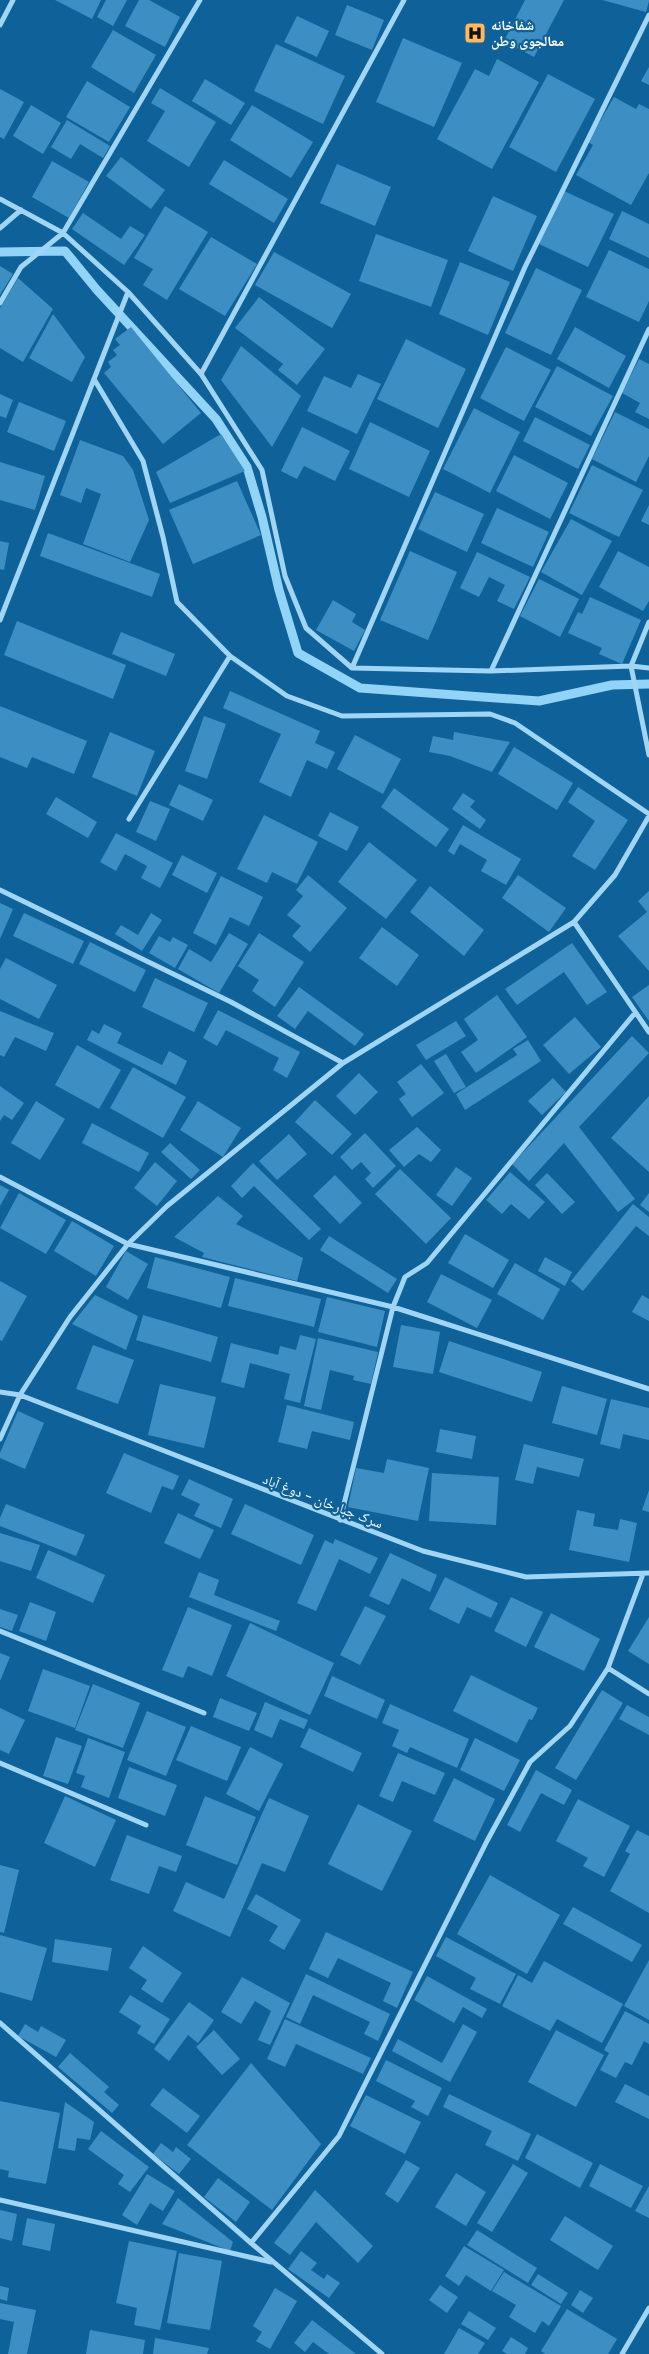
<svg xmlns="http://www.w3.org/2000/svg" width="649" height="2354" font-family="'DM Sans','Noto Naskh Arabic',sans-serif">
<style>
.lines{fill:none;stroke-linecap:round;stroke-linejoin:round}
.stream{stroke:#92d3f8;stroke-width:9}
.building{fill:#3d8ec2}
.street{stroke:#a0d5f5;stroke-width:5}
.labels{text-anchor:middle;stroke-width:4.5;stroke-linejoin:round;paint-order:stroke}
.poi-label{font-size:14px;font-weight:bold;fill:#fff;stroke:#0f6299;text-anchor:start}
.street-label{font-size:14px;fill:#fff;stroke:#0f6299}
</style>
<rect width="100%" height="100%" fill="#0f6299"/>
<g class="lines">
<path class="stream" d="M0,252L65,251L97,290L216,419L247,467L262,517L279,590L298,653L360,688L539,701L612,685L649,684"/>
</g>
<path class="building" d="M55,0H101L92,19Z
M106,0H127L113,26L97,17Z
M139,0H149L180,17L165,47L125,26Z
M525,0H564L534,57L504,41Z
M602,0H649V1L646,12Z
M347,5L384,20L372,50L335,35Z
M297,16L329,31L317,57L284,42Z
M113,30L156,55L134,93L91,67Z
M403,38L462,63L434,127L376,102Z
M276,44L345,76L323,124L254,91Z
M497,59L539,82L492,169L437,139L475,69L489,76Z
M649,67V85L641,81Z
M548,74L595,99L556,172L509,147Z
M205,79L245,103L231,125L192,101Z
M87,81L130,107L109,142L66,117Z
M160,88L216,122L189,167L147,141L165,111L151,103Z
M0,89L24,102L4,139L0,137Z
M614,97L636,109L639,104L649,109V173L631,205L576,175L593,145L588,142Z
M31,105L61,123L43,154L13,136Z
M252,105L313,142L291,178L230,140Z
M67,120L110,146L103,158L80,144L71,159L51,147Z
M121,157L165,190L151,209L106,176Z
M224,160L288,199L274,223L209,184Z
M52,161L89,182L69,218L32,197Z
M337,164L391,187L375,226L320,203Z
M564,191L614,214L588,267L539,244Z
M493,196L537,216L513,271L468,251Z
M165,206L208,232L167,300L143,285L153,269L134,258Z
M622,211L649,224V258L609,239Z
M83,213L121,239L130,226L145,235L124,265L72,229Z
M376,234L448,260L431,307L359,281Z
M211,237L257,264L225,316L179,289Z
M609,250L649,269V301L639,322L586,297Z
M274,252L351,294L332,328L255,285Z
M460,262L510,282L488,335L439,314Z
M0,266L13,274L0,295Z
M536,268L582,290L551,355L505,333Z
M18,278L53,309L23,362L0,348V308Z
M259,297L325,349L297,385L278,370L283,364L235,328Z
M53,314L85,357L72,382L29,358Z
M131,327L201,413L163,444L104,373L111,367L108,362L117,355L113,350L120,345L115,339Z
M575,327L626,356L609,388L557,359Z
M406,339L466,369L438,428L377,399Z
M241,346L301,396L272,447L221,380Z
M506,347L551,370L524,421L480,398Z
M639,359L649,364V419L635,412L640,403L622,393Z
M557,366L613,396L591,436L535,407Z
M358,374L381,384L357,434L307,411L324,376L351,388Z
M0,394L13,400L6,418L0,416Z
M19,402L66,421L54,451L7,432Z
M474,408L520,432L490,493L443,469Z
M615,412L649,429V456L636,482L592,459Z
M535,417L590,445L578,469L523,441Z
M370,422L430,451L409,497L349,469Z
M302,427L350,451L335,481L304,466L297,479L281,471Z
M221,434L245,471L170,503L156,472Z
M80,440L123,456L133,470L149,520L130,562L83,544L101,494L86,488L81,503L60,495Z
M514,455L568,483L550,519L496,491Z
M0,462L45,476L35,510L0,500Z
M592,465L643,490L619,537L569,513Z
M237,481L261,535L193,564L169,510Z
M435,492L484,514L467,552L418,529Z
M649,505V525L641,521Z
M497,508L549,532L533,567L481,543Z
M571,519L612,541L582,595L541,572Z
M48,533L160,574L152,597L40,556Z
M0,541L9,543L4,570L0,569Z
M410,551L457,572L428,640L380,620Z
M618,551L649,567V601L643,611L599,587Z
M477,552L530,577L514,609L497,601L505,585L489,577L479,597L460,588Z
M539,579L579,599L560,637L520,616Z
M590,597L641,620L622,664L599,654L602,648L568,633L578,612L582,614Z
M333,600L356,614L352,622L365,630L354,651L316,630Z
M17,621L126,665L113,699L4,655Z
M121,632L175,654L166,676L112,654Z
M230,691L320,731L315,743L335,752L327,769L307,760L291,797L259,782L281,734L223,708Z
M0,706L87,741L74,774L32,757L27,768L0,757Z
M204,716L226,724L207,779L185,771Z
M110,732L155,751L137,796L92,777Z
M454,732L510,742L492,772L450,756L429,752L433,736L453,740Z
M355,735L401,759L383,794L337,769Z
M514,747L573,783L557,810L498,774Z
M179,784L213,800L203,821L169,805Z
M578,787L628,820L595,870L572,856L595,821L568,802Z
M394,788L449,829L436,847L381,807Z
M463,793L475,801L470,807L486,820L480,829L452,809Z
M56,797L97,822L88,838L46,814Z
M150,801L170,809L156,841L136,832Z
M330,812L359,827L347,851L318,836Z
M264,815L318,842L297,884L272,872L267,883L237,869Z
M463,825L521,859L506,885L481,871L487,860L460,844L454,855L448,851Z
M116,833L173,863L160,888L141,878L147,866L125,854L116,871L100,862Z
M369,842L417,880L386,919L338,882Z
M182,855L217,873L207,893L172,875Z
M308,875L347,908L310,952L292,936L301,926L287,915L303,896L296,890Z
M518,875L566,908L549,932L502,898Z
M221,876L263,897L249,926L230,917L216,945L193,933Z
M430,886L484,930L464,956L410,912Z
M649,891V971L618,936L647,912L638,901Z
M0,903L13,909L0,939Z
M24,913L84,941L73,964L13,936Z
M151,913L162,920L142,951L115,934L121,925L138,935Z
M382,927L419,955L397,986L359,958Z
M229,933L248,944L219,993L178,969L189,949L211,962Z
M259,933L304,962L275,1007L252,991L259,980L238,966Z
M159,936L170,942L173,937L188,945L175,968L149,953Z
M90,942L146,970L135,992L79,964Z
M572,943L607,992L587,1005L564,972L517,1005L505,989Z
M6,958L57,985L39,1019L0,999V969Z
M155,978L208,1003L194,1032L142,1007Z
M649,985V1021L632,997Z
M299,987L364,1034L355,1046L308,1011L295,1029L277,1016Z
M497,995L527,1037L476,1073L461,1052L478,1040L464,1019Z
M218,1010L300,1052L287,1078L273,1070L279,1058L226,1030L217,1046L203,1038Z
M0,1011L54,1033L46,1051L15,1037L4,1057L0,1055Z
M575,1017L601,1047L569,1074L543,1045Z
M456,1021L466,1036L426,1060L416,1045Z
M104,1024L122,1033L117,1043L162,1065L169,1051L187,1061L176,1085L87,1040L92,1030L99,1034Z
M632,1036L649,1053L579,1127L635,1199L618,1212L564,1143L529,1181L512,1164Z
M528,1040L541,1061L465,1110L456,1094L517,1055L513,1049Z
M77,1045L121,1070L99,1109L55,1085Z
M446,1054L466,1087L454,1093L434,1061Z
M421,1064L444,1093L412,1117L399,1099L406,1094L397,1082Z
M133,1067L186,1097L163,1138L110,1108Z
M359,1073L378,1092L355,1115L336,1096Z
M553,1078L566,1092L542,1115L528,1101Z
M0,1086L24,1103L12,1120L4,1115L0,1121Z
M649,1096V1172L611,1138Z
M315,1100L352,1134L332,1155L295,1122Z
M36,1101L65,1119L40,1160L11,1143Z
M198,1101L241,1128L223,1157L180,1130Z
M92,1123L149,1153L139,1172L82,1143Z
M417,1127L441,1150L431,1162L419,1154L404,1167L389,1150Z
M365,1133L396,1166L373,1188L365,1179L371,1173L361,1162L352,1170L340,1157Z
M289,1134L307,1154L277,1180L259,1161Z
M170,1143L200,1170L191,1179L161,1152Z
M155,1162L177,1181L157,1206L134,1188Z
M253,1163L321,1229L309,1240L254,1186L242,1198L231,1186Z
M456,1167L472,1178L452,1206L436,1195Z
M400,1169L451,1218L426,1244L375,1194Z
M510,1172L545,1202L529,1219L511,1204L502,1214L486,1200Z
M547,1173L575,1202L562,1214L535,1185Z
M335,1175L362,1203L340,1224L313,1196Z
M0,1185L9,1190L0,1206Z
M19,1193L66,1220L46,1254L0,1228Z
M649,1193V1212L640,1205Z
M218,1196L243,1216L236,1224L303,1258L297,1281L202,1257L204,1253L174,1237Z
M633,1204L649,1217V1236L636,1226L583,1291L571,1281Z
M72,1221L114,1246L96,1276L54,1251Z
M465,1234L509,1260L493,1288L448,1263Z
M329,1236L397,1279L388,1293L320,1250Z
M126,1251L148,1264L128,1300L106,1287Z
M155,1257L230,1277L221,1308L147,1288Z
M545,1257L572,1272L565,1286L538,1271Z
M515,1263L560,1289L543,1320L497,1294Z
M441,1274L492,1300L477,1328L427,1302Z
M235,1278L321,1299L314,1327L228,1306Z
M0,1281L27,1296L2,1341L0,1340Z
M95,1295L138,1316L126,1350L72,1324Z
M642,1295L649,1299V1321L632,1312Z
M327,1297L385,1311L377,1347L318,1332Z
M143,1315L218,1337L211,1362L136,1340Z
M401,1325L440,1332L433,1374L393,1367Z
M300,1335L316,1339L300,1403L284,1399L290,1374L250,1363L244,1388L221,1382L231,1343L278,1355L280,1346L296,1350Z
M318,1338L378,1352L371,1384L353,1380L354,1376L330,1370L321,1410L304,1406Z
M449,1341L542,1372L532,1402L439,1372Z
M93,1345L134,1360L118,1404L76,1389Z
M160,1384L216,1397L204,1448L148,1435Z
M562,1386L607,1399L597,1435L552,1423Z
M611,1399L649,1408V1440L623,1434L620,1449L600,1444Z
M287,1405L354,1422L350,1440L312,1431L307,1449L278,1442Z
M18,1411L44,1423L25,1469L0,1458V1453Z
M440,1429L476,1436L472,1459L436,1452Z
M524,1444L584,1459L579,1477L537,1467L533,1484L515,1480Z
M124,1453L179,1476L173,1490L162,1486L151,1513L106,1493Z
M387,1459L429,1468L418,1521L348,1507L356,1468L384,1473Z
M432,1473L499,1477L496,1525L429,1521Z
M189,1479L233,1499L221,1528L194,1516L200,1504L181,1495Z
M649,1490V1512L642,1510Z
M6,1504L85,1535L76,1556L0,1526V1518Z
M245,1504L314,1535L301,1565L231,1534Z
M577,1510L595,1514L593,1526L618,1530L620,1519L637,1523L629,1562L569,1550Z
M178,1513L214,1530L200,1559L164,1543Z
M0,1533L40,1545L31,1571L0,1561Z
M335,1539L378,1558L370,1574L339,1559L316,1611L297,1603L325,1540L333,1544Z
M48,1550L105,1575L93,1603L36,1578Z
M390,1553L437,1575L430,1592L402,1578L389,1605L369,1596Z
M199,1572L219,1580L214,1595L280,1621L276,1631L189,1597Z
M445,1577L498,1603L491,1618L467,1607L459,1624L429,1609Z
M511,1597L543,1612L526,1647L494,1631Z
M30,1602L56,1612L46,1641L19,1631Z
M365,1606L386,1616L360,1665L340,1655Z
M188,1607L232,1625L212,1676L188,1666L183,1678L162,1670Z
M0,1609L18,1615L12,1631L0,1627Z
M551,1613L600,1639L584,1671L534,1647Z
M649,1617V1664L628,1651Z
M250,1623L334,1663L310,1715L226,1676Z
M0,1653L10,1657L0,1681Z
M43,1669L90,1686L75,1728L28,1711Z
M471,1675L538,1708L532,1720L529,1719L517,1743L453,1711Z
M332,1676L385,1700L377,1719L324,1696Z
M93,1684L140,1703L123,1748L75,1730Z
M602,1690L623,1703L576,1780L555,1768Z
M220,1698L257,1713L249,1731L213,1717Z
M265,1702L308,1720L304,1729L280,1719L272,1738L254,1730Z
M390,1704L469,1739L457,1768L410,1747L407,1753L392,1746L399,1730L382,1723Z
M627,1705L649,1717V1735L619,1719Z
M0,1708L25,1720L9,1754L0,1750Z
M147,1711L186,1727L166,1776L127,1760Z
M191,1726L241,1747L227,1781L176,1760Z
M309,1728L362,1753L353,1772L300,1747Z
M56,1737L82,1746L68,1784L43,1776Z
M88,1738L125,1752L109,1798L81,1787L85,1776L76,1773Z
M475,1738L520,1760L504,1791L460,1770Z
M250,1747L283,1764L259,1811L226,1794Z
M398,1753L445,1773L435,1795L402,1781L393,1802L379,1796Z
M129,1767L177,1785L165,1816L118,1798Z
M536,1770L572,1790L564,1805L541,1793L520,1832L507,1825Z
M454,1778L495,1799L475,1841L433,1821Z
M65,1796L116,1820L95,1867L44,1843Z
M205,1796L256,1817L237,1865L186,1845Z
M269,1798L309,1816L285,1872L262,1863L230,1937L173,1911L186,1882L224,1899Z
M578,1799L630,1826L604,1877L583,1866L588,1858L556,1841Z
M358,1804L412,1831L382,1891L328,1864Z
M637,1830L649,1836V1913L610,1891L630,1854L625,1851Z
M127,1835L182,1856L176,1872L159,1866L149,1894L110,1880Z
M0,1865L19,1870L4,1933L0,1932Z
M490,1875L560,1915L527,1974L457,1934Z
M256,1894L301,1920L284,1950L269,1941L278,1926L247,1909Z
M573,1907L642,1945L632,1962L563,1924Z
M326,1932L413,1972L397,2008L383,2001L391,1983L338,1958L328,1978L309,1969Z
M0,1935L47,1948L32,2001L0,1992Z
M446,1937L516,1974L500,2004L470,1989L476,1978L436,1956Z
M55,1939L112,1948L108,1971L52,1962Z
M143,1946L182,1973L162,2003L141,1989L147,1980L129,1968Z
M649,1960V2020L624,2006Z
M544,1961L623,2004L602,2043L557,2019L550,2031L502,2006L518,1975L532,1983Z
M306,1974L390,2014L378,2041L364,2034L370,2022L313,1995L300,2024L286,2017Z
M427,1976L487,2009L482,2018L463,2007L454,2023L414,2000Z
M242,1977L290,2003L270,2045L258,2040L271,2011L255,2001L241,2024L221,2012Z
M130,1995L170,2019L154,2044L137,2033L141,2026L119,2012Z
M189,2002L214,2020L198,2043L188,2035L169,2061L154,2049Z
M625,2011L649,2024V2044L644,2041L632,2065L625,2062L616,2078L600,2070L609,2053L604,2050Z
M285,2019L371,2058L363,2074L296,2044L285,2067L267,2059Z
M25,2024L38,2032L41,2026L66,2040L56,2057L18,2036Z
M463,2024L477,2032L450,2082L392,2051L398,2039L442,2063Z
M214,2030L240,2059L222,2075L196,2047Z
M556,2030L604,2055L576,2107L528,2082Z
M70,2053L109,2087L104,2092L119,2105L112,2113L58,2067Z
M386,2060L442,2088L428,2116L411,2107L415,2101L376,2081Z
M251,2063L321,2144L272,2210L187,2145Z
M625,2084L649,2096V2119L615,2102Z
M163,2088L200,2116L187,2133L150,2105Z
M449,2094L531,2134L518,2161L485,2145L492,2131L443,2107Z
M366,2095L421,2122L405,2154L350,2126Z
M0,2101L60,2113L46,2184L8,2177L9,2171L0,2169Z
M65,2102L94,2122L90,2140L77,2138L75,2151L58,2148Z
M101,2131L149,2167L130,2192L118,2184L124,2175L88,2149Z
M537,2134L593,2163L580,2188L525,2158Z
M161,2143L173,2152L176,2147L191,2159L179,2174L153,2154Z
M406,2160L420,2168L398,2203L385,2194Z
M513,2164L528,2173L492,2232L477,2223Z
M600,2164L643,2186L631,2208L589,2186Z
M456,2173L486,2192L466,2226L435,2207Z
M147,2174L175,2191L163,2211L150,2203L137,2225L122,2215Z
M218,2178L250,2202L236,2222L204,2197Z
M649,2186V2218L635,2211Z
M315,2190L373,2246L358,2263L316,2222L290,2255L274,2243Z
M178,2198L233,2242L230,2251L162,2224Z
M0,2210L17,2214L12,2241L0,2238Z
M565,2216L613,2246L598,2270L550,2240Z
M27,2218L55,2224L50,2251L22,2245Z
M477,2230L537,2268L528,2283L467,2245Z
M129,2241L177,2251L160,2330L134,2325L137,2308L116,2303Z
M464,2246L504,2270L491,2291L466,2275L459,2286L445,2276Z
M301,2251L317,2263L311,2270L324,2279L327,2274L340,2283L329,2298L288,2269Z
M179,2253L222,2261L210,2330L167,2323Z
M504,2272L561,2306L549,2326L542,2321L535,2333L509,2317L516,2305L492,2291Z
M538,2274L568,2293L561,2304L531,2285Z
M440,2285L458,2297L447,2313L429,2300Z
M0,2286L9,2288L7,2301L0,2299Z
M275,2288L297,2301L270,2349L256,2341L262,2332L253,2326Z
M580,2290L593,2298L583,2313L571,2305Z
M0,2303L36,2310L27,2354H8L14,2322L0,2319Z
M567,2309L617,2339L608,2354H545L541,2351Z
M469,2311L496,2328L488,2340L461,2324Z
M312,2320L356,2354H329L313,2342L305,2352L294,2343Z
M459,2328L485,2343L478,2354H444Z
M90,2330L145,2340L143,2354H86Z
M511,2337L528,2348L525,2354H507L502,2351Z
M155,2338L209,2348L207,2354H153Z"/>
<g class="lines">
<path class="street" d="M0,25L13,0
M0,199L63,233L128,292L201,374L262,470L285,576L306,628L352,668L491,671L631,666L649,668
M0,228L21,210
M0,303L21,267L63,233L200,0
M201,374L404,0
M94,379L143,461L163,537L177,602L230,656L287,696L342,716L490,714L515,723L649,814
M0,620L128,292
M649,622L631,666L649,755
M352,668L525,267L649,15
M491,671L649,329
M129,819L230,656
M0,890L231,1002L343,1063
M574,922L649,1032
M0,1177L128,1244L393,1307L649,1389
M0,1392L20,1395L423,1551L526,1577L649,1573
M0,1439L20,1395L70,1317L128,1244L167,1206L343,1063L574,922L615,875L649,816
M340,1520L393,1307L405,1277L427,1263L635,1013
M0,1631L204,1713
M608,1668L649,1694
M0,1763L146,1825
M0,2023L251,2243L382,2354
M0,2200L271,2262
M251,2243L339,2136L487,1841L530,1762L570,1726L608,1668L643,1574
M622,2354L649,2308"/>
</g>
<defs>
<g id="hospital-square" transform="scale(1.125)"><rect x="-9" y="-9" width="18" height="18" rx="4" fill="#ffb864" stroke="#0f6299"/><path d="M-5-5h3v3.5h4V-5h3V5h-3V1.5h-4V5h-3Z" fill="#111"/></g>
</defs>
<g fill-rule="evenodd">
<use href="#hospital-square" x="475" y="33"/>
</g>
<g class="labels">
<g class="poi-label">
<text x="491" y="30">شفاخانه<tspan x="491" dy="16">معالجوی وطن</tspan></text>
</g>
<g class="street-label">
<text transform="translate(323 1501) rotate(21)" y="5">سرک جبارخان - دوغ آباد</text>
</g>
</g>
</svg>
